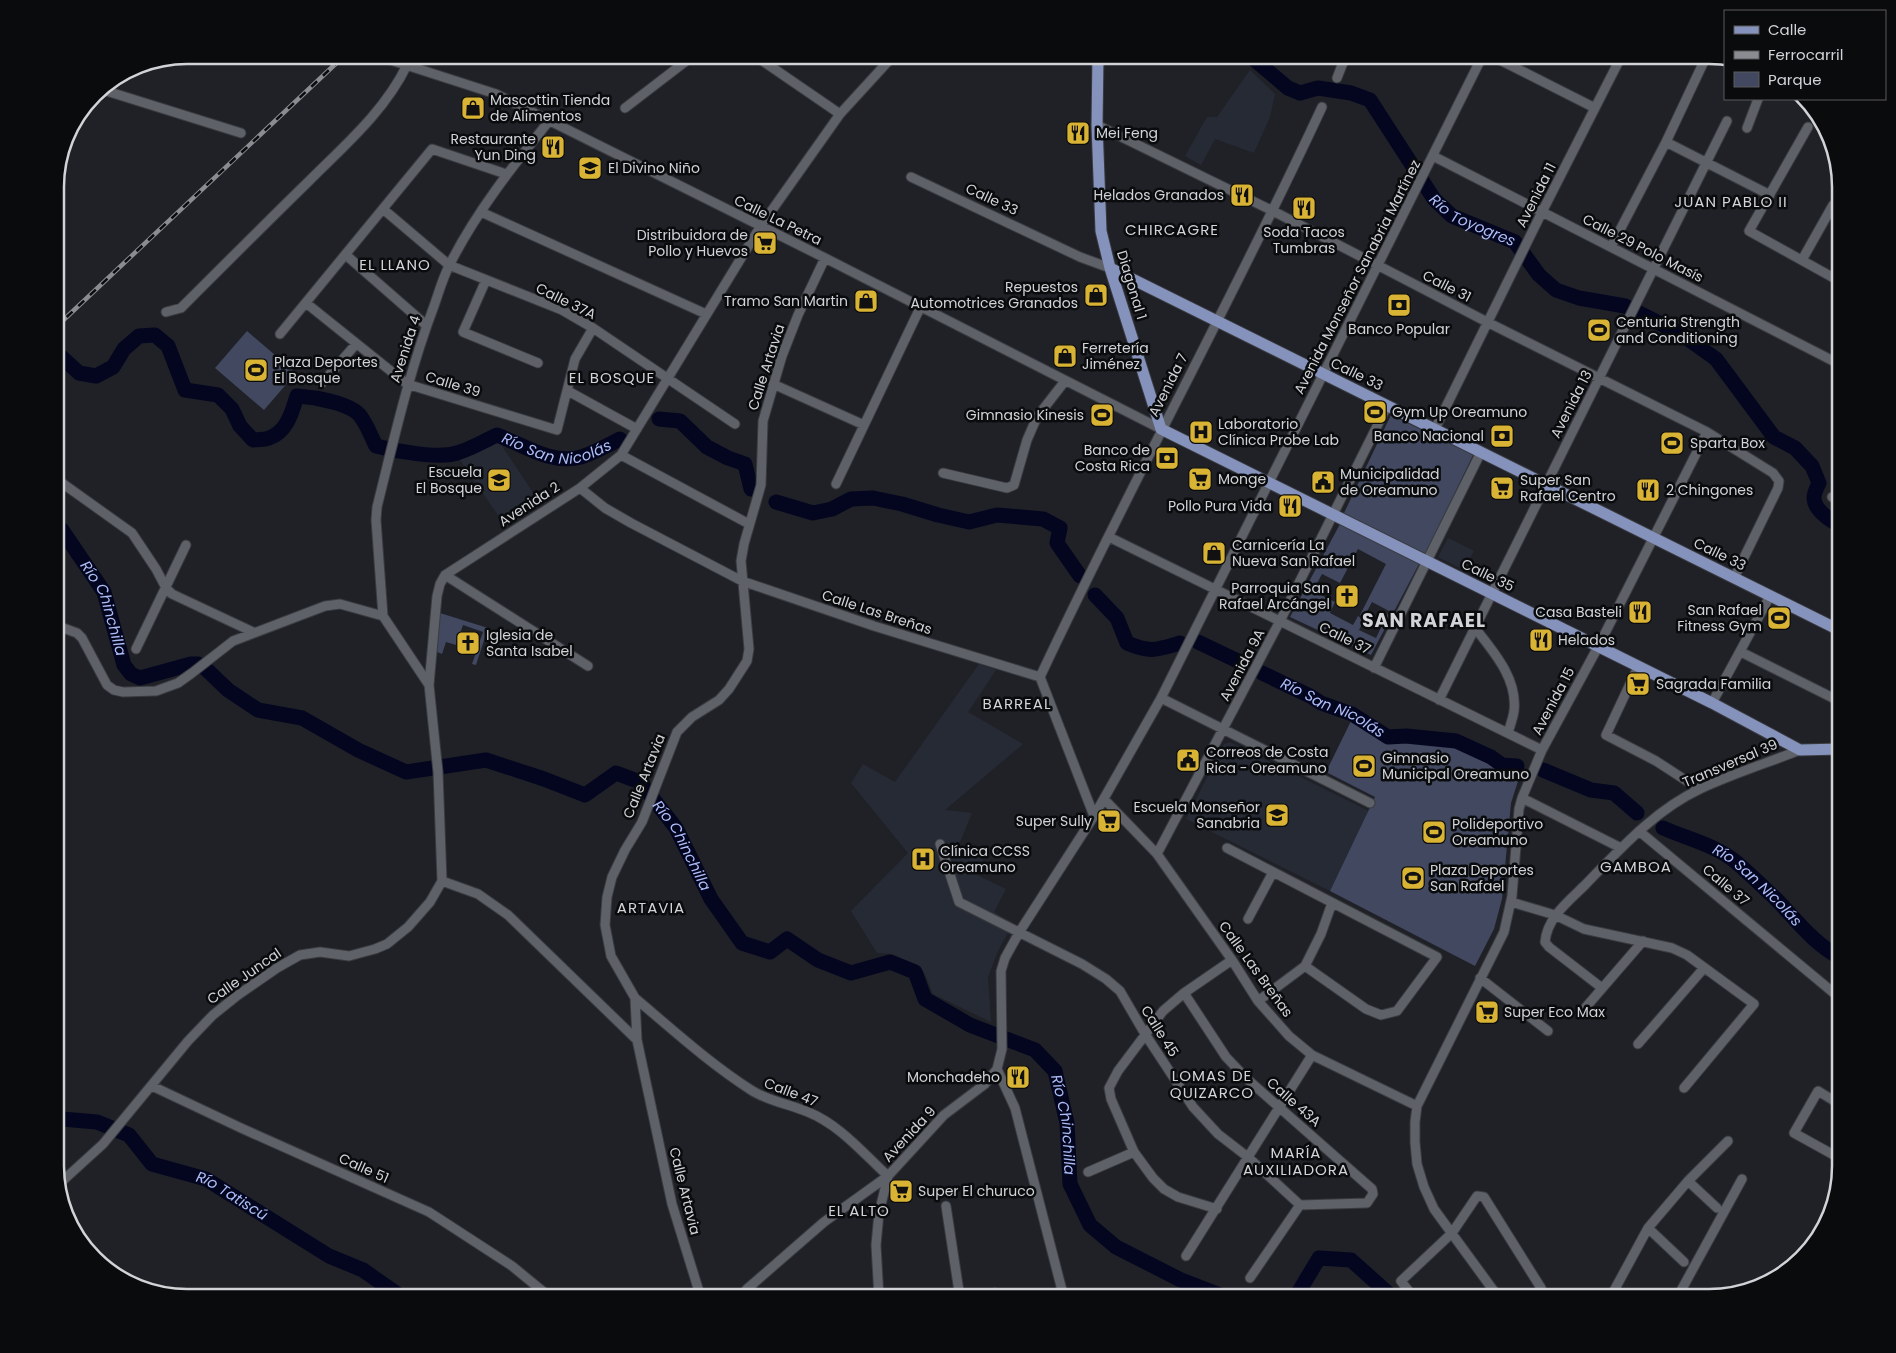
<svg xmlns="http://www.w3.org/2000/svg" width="1896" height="1353" font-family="Poppins,sans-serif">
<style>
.built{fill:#262a35}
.green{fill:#41485f;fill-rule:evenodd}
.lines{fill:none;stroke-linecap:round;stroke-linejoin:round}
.river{stroke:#04061f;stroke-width:15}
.minor-casing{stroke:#393b40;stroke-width:11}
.major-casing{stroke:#393b40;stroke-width:13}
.minor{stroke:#5f6168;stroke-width:9}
.major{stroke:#8592bb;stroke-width:11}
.rail-casing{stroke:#8a8c91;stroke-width:4.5}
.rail{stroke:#0a0b0d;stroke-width:2.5;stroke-dasharray:8;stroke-linecap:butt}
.labels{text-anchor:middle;stroke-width:5;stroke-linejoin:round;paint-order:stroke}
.poi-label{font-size:14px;fill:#d1d3d7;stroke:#0a0b0d;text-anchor:start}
.street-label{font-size:14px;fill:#d1d3d7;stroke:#0a0b0d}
.neighbourhood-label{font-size:15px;letter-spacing:1px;fill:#d1d3d7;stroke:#0a0b0d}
.water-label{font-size:15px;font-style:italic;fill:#acbdf7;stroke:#0a0b0d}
.district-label{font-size:19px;font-weight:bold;letter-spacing:1px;fill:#d1d3d7;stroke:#0a0b0d}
.rim{fill:none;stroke:#d1d3d7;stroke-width:2.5}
</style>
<rect width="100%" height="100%" fill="#1f2127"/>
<path class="built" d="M1250,70L1275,94L1270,117L1254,153L1215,139L1201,165L1185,156L1207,117H1217Z
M498,440L540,503L504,524L458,457Z
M1448,538L1474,551L1464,570L1438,557Z
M979,664L996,670L968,712L1023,744L945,810L972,813L958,847L983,859L977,875L1006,889L994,912L1013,923L998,951L988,977L991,1022L933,994L924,972L910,962L892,954L877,953L851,911L908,853L851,783L863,764L895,782Z
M1230,742L1369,811L1330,891L1186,819L1224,744Z"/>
<path class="green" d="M247,331L296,373L264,410L215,368Z
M1391,415L1473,455L1425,555L1343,515Z
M1340,524L1419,564L1371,655L1290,617ZM1358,549L1386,564L1360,615L1364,617L1372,602L1389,611L1376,638L1359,630L1364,620L1358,616L1353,625L1330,613L1335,602L1313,591L1322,574L1340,583Z
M440,613L488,628L476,665L472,664L483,632L463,625L456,645L446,642L442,654L435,651Z
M1351,721L1392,744L1422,740L1453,745L1489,764L1520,775L1511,803L1502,899L1494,929L1475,966L1330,891L1375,797L1326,772Z"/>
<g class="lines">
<g class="river">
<path id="s1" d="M1249,55L1288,88L1300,93L1318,88L1351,93L1370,100L1434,199L1452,216L1515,242L1539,275L1556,290L1579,298L1625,306L1681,334L1716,359L1774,437L1795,448L1812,466L1819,483C1817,487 1814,493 1814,498C1814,510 1831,521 1841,526"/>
<path id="s2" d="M55,351L79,373L96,376L113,367L124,349L139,336L155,335L168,346L185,390L218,395L232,409L240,426L253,440C258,439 265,440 269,438C287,432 292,412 297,396C313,397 352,403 361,417C367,425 371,436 376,446C395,451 438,459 457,453C471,449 484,441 497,435C524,445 551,465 581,457C594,453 608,445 620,439"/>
<path d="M659,419L680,421L707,447L728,458L745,464L751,489"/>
<path d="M776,502L813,513L832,509L851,499L873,498L902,504L938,515L969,522L997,515L1043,519L1060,528L1057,543L1080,576"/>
<path id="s3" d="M55,526L62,530L104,592L124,665L131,674L140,678L191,664H198L206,669L228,690L258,710L302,718L358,750L406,772L486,760L544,779L585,795L616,773L640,782L676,828L711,899L742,943L770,952L787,939L818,960L851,973L890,962L915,972L925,999L970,1025L1035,1050L1055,1071L1067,1123L1070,1184L1090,1225L1116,1247L1181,1280L1228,1298"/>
<path d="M1095,595L1117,618L1127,643C1151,653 1156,650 1180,643"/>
<path d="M1198,642L1242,663"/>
<path id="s4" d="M1262,673L1310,696L1321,703L1352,714L1388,737L1406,736L1456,741L1491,757L1502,765L1517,766"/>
<path d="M1543,770L1591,790L1614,793L1637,813"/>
<path id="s5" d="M1663,828C1688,839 1715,845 1736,862C1750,874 1763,887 1776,899C1797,921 1814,944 1841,958"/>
<path id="s6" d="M55,1116L62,1119L97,1122L129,1135L152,1164L206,1179L329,1256L363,1270L403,1298"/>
<path d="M1295,1298L1319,1258L1351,1260L1389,1294V1298"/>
</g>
<g class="minor-casing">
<path id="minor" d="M375,55L496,94L825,258L1161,429
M754,55L840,114
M1490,55L1595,108
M1337,78L1346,55
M100,89L241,133
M625,108L694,55
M1097,125L1273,211L1489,323L1707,432L1773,473L1779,481L1778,488L1734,578
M1808,127L1749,231L1841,282
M1747,128L1758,99
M1666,142L1770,195
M1433,156L1841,365
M911,177L1080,257L1110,268
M383,209L449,265L562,310L593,328L735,424
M481,212L706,314
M1611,247L1666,142L1707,55
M346,255L426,325
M1802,260L1833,205
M486,280L463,332L538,363
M306,303L407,384L557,430L575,359L593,328
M166,312L181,308C224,265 266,223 309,181C344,146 385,111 407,65
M280,334L432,149L506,174
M322,383L356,344
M773,384L864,425
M568,391L637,429
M1435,429L1542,212L1622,55
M621,455L749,524
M943,473L1007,488L1014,485L1027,440L1037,417L1065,381
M55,478L132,533L156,569L166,588L172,594L253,632
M836,484L920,308
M580,488L605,508L631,523L742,581L874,626L1040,677
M1832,497L1841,494
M1109,537L1542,750
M445,575L588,666
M383,616L376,520L377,507C394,439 409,372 434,306C439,292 443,277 450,264C476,212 513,166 549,121
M55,625L77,633L82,638L107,685L114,690L123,692L156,691L178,683L192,673L233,641L325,606L340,604L383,616L429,685
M1475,628C1493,651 1518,679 1514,711C1513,718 1510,726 1508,733
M136,649L186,545
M1741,652L1841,702
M1638,667L1606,735L1656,761L1699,789
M1374,668L1481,452
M1040,677C1130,485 1233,299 1322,107
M1040,677L1094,816
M1161,698L1370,803
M1439,700L1727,121
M1712,703L1770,596
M1522,798L1621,848
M1104,799L1157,854L1232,960L1258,1001L1289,1036L1312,1055L1417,1106
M1639,831L1841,999
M940,844L959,902L1082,964L1106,979L1120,991L1145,1034L1193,1107L1218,1134L1249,1158L1300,1205L1367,1203L1373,1194L1372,1189L1247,1079L1226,1057L1184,993
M1227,848L1437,957L1397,1011L1381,1015L1366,1009L1305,966
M1157,854L1280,621L1387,406
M442,881L478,894L508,915L637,1040
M1511,902L1555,915L1584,929L1672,948L1687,955L1754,1004L1684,1088
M1248,919L1273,872
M1480,978L1548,1031
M1602,988L1549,947L1545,942C1547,917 1570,900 1586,884C1620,849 1655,810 1700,789C1732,774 1767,763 1800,750
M635,998C673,1030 709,1063 751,1090C768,1101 789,1104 808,1112C840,1125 863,1153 888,1176
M1258,1001L1305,966L1321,934L1332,903
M1586,1007L1643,941
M1638,1044L1704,968
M997,1069L1015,1108L1064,1298
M152,1086L241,1128L429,1212L512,1266L551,1298
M1841,1105L1818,1091L1794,1133L1841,1159
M1088,1172L1134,1152
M1688,1181L1717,1208
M58,1185L103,1144L188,1041L213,1015L238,995L277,968L300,955L320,952L349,956L375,949L387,944L408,927L430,902L442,881L438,772L429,685L437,596L440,584L445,575L580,488L621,455L760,227L840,114L894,55
M946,1206L960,1298
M1217,1209L1178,1197L1164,1189L1153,1178L1134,1152L1111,1099L1109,1088L1118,1071L1163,1011L1184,993L1232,960
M1648,1228L1684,1262
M1186,1256L1312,1055
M1250,1278L1300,1205
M995,1293L996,1298
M701,1298L672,1204L637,1040L635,998L611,956L605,925L607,897L612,877L625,850L642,822L677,732L692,717L719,700L729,689L747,661L749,649L741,561L744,544L761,485L763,421L782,356L798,315L825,258
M740,1298L747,1289L824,1222L888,1176
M879,1298L876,1245L879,1213L888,1176L944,1115L985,1084L997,1069L1002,1049L1001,971L1005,958L1020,931L1094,816L1161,698L1483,55
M1414,1298L1401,1281L1452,1233L1477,1196L1484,1197L1541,1288L1542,1298
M1499,1298L1434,1209L1424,1187L1417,1164L1415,1142V1122L1417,1106L1504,932L1512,896L1519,809L1522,798L1542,750L1598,647L1707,432
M1610,1298L1648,1228L1688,1181L1728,1141
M1677,1298L1742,1179"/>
</g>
<g class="major-casing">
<path id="major" d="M1098,55L1097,125L1101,231L1110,268L1161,429L1712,703L1800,750L1841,749
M1110,268L1841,631"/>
</g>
<use href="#minor" class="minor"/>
<use href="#major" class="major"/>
<g class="rail-casing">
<path id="rail" d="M55,328L345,55"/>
</g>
<use href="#rail" class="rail"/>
</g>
<defs>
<g id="shop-square" transform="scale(1.25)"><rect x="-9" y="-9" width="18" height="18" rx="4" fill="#d9b334" stroke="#0a0b0d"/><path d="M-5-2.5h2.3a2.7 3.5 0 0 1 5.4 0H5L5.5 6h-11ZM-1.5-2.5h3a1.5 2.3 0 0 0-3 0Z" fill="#111"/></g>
<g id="restaurant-square" transform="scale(1.25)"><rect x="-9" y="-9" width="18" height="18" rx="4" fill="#d9b334" stroke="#0a0b0d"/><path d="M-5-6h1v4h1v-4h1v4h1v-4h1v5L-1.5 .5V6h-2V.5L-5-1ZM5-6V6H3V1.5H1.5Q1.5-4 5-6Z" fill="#111"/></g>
<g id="school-square" transform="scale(1.25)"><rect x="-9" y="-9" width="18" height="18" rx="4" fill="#d9b334" stroke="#0a0b0d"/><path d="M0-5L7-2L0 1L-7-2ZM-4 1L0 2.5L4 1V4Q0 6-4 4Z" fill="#111"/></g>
<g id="supermarket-square" transform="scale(1.25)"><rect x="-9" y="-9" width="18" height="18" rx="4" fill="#d9b334" stroke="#0a0b0d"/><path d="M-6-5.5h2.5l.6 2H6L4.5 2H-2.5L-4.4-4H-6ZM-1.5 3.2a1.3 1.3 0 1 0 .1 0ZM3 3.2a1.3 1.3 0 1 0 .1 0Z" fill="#111"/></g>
<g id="bank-square" transform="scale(1.25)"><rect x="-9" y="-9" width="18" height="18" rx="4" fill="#d9b334" stroke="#0a0b0d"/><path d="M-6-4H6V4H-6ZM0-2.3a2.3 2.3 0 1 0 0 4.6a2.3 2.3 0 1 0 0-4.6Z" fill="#111"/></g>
<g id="stadium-square" transform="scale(1.25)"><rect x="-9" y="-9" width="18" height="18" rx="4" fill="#d9b334" stroke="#0a0b0d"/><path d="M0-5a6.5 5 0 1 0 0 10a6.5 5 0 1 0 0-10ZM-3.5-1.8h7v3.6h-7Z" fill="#111"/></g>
<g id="hospital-square" transform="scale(1.25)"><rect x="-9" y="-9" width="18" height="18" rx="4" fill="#d9b334" stroke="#0a0b0d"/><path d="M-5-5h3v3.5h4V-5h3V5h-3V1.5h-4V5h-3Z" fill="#111"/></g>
<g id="civic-square" transform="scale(1.25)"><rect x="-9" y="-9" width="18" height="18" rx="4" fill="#d9b334" stroke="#0a0b0d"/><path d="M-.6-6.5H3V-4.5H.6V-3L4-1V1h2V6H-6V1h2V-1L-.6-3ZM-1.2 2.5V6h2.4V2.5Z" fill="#111"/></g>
<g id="church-square" transform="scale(1.25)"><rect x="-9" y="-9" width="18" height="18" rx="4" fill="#d9b334" stroke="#0a0b0d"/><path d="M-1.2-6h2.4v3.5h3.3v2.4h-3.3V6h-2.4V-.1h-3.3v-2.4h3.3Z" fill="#111"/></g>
</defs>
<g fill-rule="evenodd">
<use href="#shop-square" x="473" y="108"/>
<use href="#restaurant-square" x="1078" y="133"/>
<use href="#restaurant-square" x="553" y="147"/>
<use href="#school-square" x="590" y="168"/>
<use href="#restaurant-square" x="1242" y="195"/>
<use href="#restaurant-square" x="1304" y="208"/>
<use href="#supermarket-square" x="765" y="243"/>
<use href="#shop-square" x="1096" y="295"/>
<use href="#shop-square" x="866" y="301"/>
<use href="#bank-square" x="1399" y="305"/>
<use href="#stadium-square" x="1599" y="330"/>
<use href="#shop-square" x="1065" y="356"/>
<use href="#stadium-square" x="256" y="370"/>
<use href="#stadium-square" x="1375" y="412"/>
<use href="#stadium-square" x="1102" y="415"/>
<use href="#hospital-square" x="1201" y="432"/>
<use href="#bank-square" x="1502" y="436"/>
<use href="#stadium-square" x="1672" y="443"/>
<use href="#bank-square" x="1167" y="458"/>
<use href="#supermarket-square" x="1200" y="479"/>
<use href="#school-square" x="499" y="480"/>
<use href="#civic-square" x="1323" y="482"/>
<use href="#supermarket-square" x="1502" y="488"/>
<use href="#restaurant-square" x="1648" y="490"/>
<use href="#restaurant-square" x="1290" y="506"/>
<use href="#shop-square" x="1214" y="553"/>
<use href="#church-square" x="1347" y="596"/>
<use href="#restaurant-square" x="1640" y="612"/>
<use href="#stadium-square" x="1779" y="618"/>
<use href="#restaurant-square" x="1541" y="640"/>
<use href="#church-square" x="468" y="643"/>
<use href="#supermarket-square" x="1638" y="684"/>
<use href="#civic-square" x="1188" y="760"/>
<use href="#stadium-square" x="1364" y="766"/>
<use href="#school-square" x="1277" y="815"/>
<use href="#supermarket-square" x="1109" y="821"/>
<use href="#stadium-square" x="1434" y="832"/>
<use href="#hospital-square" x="923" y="859"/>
<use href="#stadium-square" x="1413" y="878"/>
<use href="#supermarket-square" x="1487" y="1012"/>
<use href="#restaurant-square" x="1018" y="1077"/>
<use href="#supermarket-square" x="901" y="1191"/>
</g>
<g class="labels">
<g class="poi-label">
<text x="490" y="105">Mascottin Tienda<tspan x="490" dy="16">de Alimentos</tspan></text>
<text x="1096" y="138">Mei Feng</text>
<text x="536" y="144" text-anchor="end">Restaurante<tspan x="536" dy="16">Yun Ding</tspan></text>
<text x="608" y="173">El Divino Niño</text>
<text x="1224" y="200" text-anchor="end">Helados Granados</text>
<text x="1304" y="237" text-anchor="middle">Soda Tacos<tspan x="1304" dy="16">Tumbras</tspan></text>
<text x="748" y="240" text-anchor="end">Distribuidora de<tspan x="748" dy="16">Pollo y Huevos</tspan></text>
<text x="1078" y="292" text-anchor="end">Repuestos<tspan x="1078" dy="16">Automotrices Granados</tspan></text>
<text x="848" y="306" text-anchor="end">Tramo San Martin</text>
<text x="1616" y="327">Centuria Strength<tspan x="1616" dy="16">and Conditioning</tspan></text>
<text x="1399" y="334" text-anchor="middle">Banco Popular</text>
<text x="1082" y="353">Ferretería<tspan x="1082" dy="16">Jiménez</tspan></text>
<text x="274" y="367">Plaza Deportes<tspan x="274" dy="16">El Bosque</tspan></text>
<text x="1392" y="417">Gym Up Oreamuno</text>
<text x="1084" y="420" text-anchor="end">Gimnasio Kinesis</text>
<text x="1218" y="429">Laboratorio<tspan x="1218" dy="16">Clínica Probe Lab</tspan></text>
<text x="1484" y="441" text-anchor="end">Banco Nacional</text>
<text x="1690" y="448">Sparta Box</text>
<text x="1150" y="455" text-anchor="end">Banco de<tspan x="1150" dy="16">Costa Rica</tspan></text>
<text x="482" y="477" text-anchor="end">Escuela<tspan x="482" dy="16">El Bosque</tspan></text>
<text x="1340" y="479">Municipalidad<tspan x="1340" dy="16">de Oreamuno</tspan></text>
<text x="1218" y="484">Monge</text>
<text x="1520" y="485">Super San<tspan x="1520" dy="16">Rafael Centro</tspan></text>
<text x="1666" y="495">2 Chingones</text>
<text x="1272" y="511" text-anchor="end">Pollo Pura Vida</text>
<text x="1232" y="550">Carnicería La<tspan x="1232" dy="16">Nueva San Rafael</tspan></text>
<text x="1330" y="593" text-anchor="end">Parroquia San<tspan x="1330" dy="16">Rafael Arcángel</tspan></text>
<text x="1762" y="615" text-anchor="end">San Rafael<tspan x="1762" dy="16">Fitness Gym</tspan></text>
<text x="1622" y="617" text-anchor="end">Casa Basteli</text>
<text x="486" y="640">Iglesia de<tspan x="486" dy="16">Santa Isabel</tspan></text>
<text x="1558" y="645">Helados</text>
<text x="1656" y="689">Sagrada Familia</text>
<text x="1206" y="757">Correos de Costa<tspan x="1206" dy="16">Rica - Oreamuno</tspan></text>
<text x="1382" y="763">Gimnasio<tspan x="1382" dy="16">Municipal Oreamuno</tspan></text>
<text x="1260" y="812" text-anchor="end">Escuela Monseñor<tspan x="1260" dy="16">Sanabria</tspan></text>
<text x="1092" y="826" text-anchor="end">Super Sully</text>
<text x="1452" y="829">Polideportivo<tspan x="1452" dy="16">Oreamuno</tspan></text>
<text x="940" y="856">Clínica CCSS<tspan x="940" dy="16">Oreamuno</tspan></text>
<text x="1430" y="875">Plaza Deportes<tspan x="1430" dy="16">San Rafael</tspan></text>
<text x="1504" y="1017">Super Eco Max</text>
<text x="1000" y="1082" text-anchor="end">Monchadeho</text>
<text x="918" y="1196">Super El churuco</text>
</g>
<g class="street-label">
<text transform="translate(1536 195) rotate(-63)" y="5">Avenida 11</text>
<text transform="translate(992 199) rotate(25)" y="5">Calle 33</text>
<text transform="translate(778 220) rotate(26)" y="5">Calle La Petra</text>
<text transform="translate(1643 248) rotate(27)" y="5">Calle 29 Polo Masís</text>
<text transform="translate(1357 277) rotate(-63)" y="5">Avenida Monseñor Sanabria Martínez</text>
<text transform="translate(1132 285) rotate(73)" y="5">Diagonal 1</text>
<text transform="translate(1447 286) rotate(27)" y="5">Calle 31</text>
<text transform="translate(566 301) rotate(26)" y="5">Calle 37A</text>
<text transform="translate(405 349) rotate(-72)" y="5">Avenida 4</text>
<text transform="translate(766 367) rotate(-72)" y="5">Calle Artavia</text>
<text transform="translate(1357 374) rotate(26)" y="5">Calle 33</text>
<text transform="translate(453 384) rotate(17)" y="5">Calle 39</text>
<text transform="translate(1168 385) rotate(-63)" y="5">Avenida 7</text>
<text transform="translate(1571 404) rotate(-63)" y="5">Avenida 13</text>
<text transform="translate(529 504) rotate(-33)" y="5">Avenida 2</text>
<text transform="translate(1720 554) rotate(26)" y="5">Calle 33</text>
<text transform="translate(1488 575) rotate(26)" y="5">Calle 35</text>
<text transform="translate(877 612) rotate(18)" y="5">Calle Las Breñas</text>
<text transform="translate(1345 638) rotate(26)" y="5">Calle 37</text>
<text transform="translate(1242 665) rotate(-62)" y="5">Avenida 9A</text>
<text transform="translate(1553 701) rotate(-62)" y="5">Avenida 15</text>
<text transform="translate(1730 763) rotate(-23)" y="5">Transversal 39</text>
<text transform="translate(644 776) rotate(-68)" y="5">Calle Artavia</text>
<text transform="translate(1726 885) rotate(40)" y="5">Calle 37</text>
<text transform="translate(1256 969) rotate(54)" y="5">Calle Las Breñas</text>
<text transform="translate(244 976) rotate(-35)" y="5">Calle Juncal</text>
<text transform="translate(1160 1031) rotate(58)" y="5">Calle 45</text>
<text transform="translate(791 1092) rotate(21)" y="5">Calle 47</text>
<text transform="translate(1294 1102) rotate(41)" y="5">Calle 43A</text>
<text transform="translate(909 1134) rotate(-47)" y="5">Avenida 9</text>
<text transform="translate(364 1168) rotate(24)" y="5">Calle 51</text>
<text transform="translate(685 1191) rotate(76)" y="5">Calle Artavia</text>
</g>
<g class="neighbourhood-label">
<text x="1731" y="207">JUAN PABLO II</text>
<text x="1172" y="235">CHIRCAGRE</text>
<text x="395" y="270">EL LLANO</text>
<text x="612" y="383">EL BOSQUE</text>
<text x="1017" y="709">BARREAL</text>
<text x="1636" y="872">GAMBOA</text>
<text x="651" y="913">ARTAVIA</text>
<text x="1212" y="1081">LOMAS DE<tspan x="1212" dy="17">QUIZARCO</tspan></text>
<text x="1296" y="1158">MARÍA<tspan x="1296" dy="17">AUXILIADORA</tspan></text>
<text x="859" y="1216">EL ALTO</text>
</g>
<g class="water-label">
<text dy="5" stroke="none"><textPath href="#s1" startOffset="299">Río Toyogres</textPath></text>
<text dy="5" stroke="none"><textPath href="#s2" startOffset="641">Río San Nicolás</textPath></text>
<text dy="5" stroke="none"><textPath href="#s3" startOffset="98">Río Chinchilla</textPath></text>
<text dy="5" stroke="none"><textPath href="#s4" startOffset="79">Río San Nicolás</textPath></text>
<text dy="5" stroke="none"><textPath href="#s3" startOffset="804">Río Chinchilla</textPath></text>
<text dy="5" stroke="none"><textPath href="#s5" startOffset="112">Río San Nicolás</textPath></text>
<text dy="5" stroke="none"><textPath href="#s3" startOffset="1344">Río Chinchilla</textPath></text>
<text dy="5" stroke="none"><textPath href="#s6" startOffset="201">Río Tatiscú</textPath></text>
</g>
<g class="district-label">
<text x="1424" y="627">SAN RAFAEL</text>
</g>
</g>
<path d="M0 0H1896V1353H0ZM187 64H1709A123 123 0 0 1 1832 187V1166A123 123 0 0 1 1709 1289H187A123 123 0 0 1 64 1166V187A123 123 0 0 1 187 64Z" fill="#0a0b0d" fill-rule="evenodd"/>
<path class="rim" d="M187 64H1709A123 123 0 0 1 1832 187V1166A123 123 0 0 1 1709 1289H187A123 123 0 0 1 64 1166V187A123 123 0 0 1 187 64Z"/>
<rect x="1724" y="10" width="162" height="90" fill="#0a0b0d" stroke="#5a5b5e"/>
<rect x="1734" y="26" width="25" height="8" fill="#8592bb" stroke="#5a5b5e"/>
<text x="1768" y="35" font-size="15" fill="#d1d3d7">Calle</text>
<rect x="1734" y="51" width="25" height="8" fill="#8a8c91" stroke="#5a5b5e"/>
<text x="1768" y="60" font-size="15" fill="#d1d3d7">Ferrocarril</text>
<rect x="1734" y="72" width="25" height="15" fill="#41485f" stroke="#5a5b5e"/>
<text x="1768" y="85" font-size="15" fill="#d1d3d7">Parque</text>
</svg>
